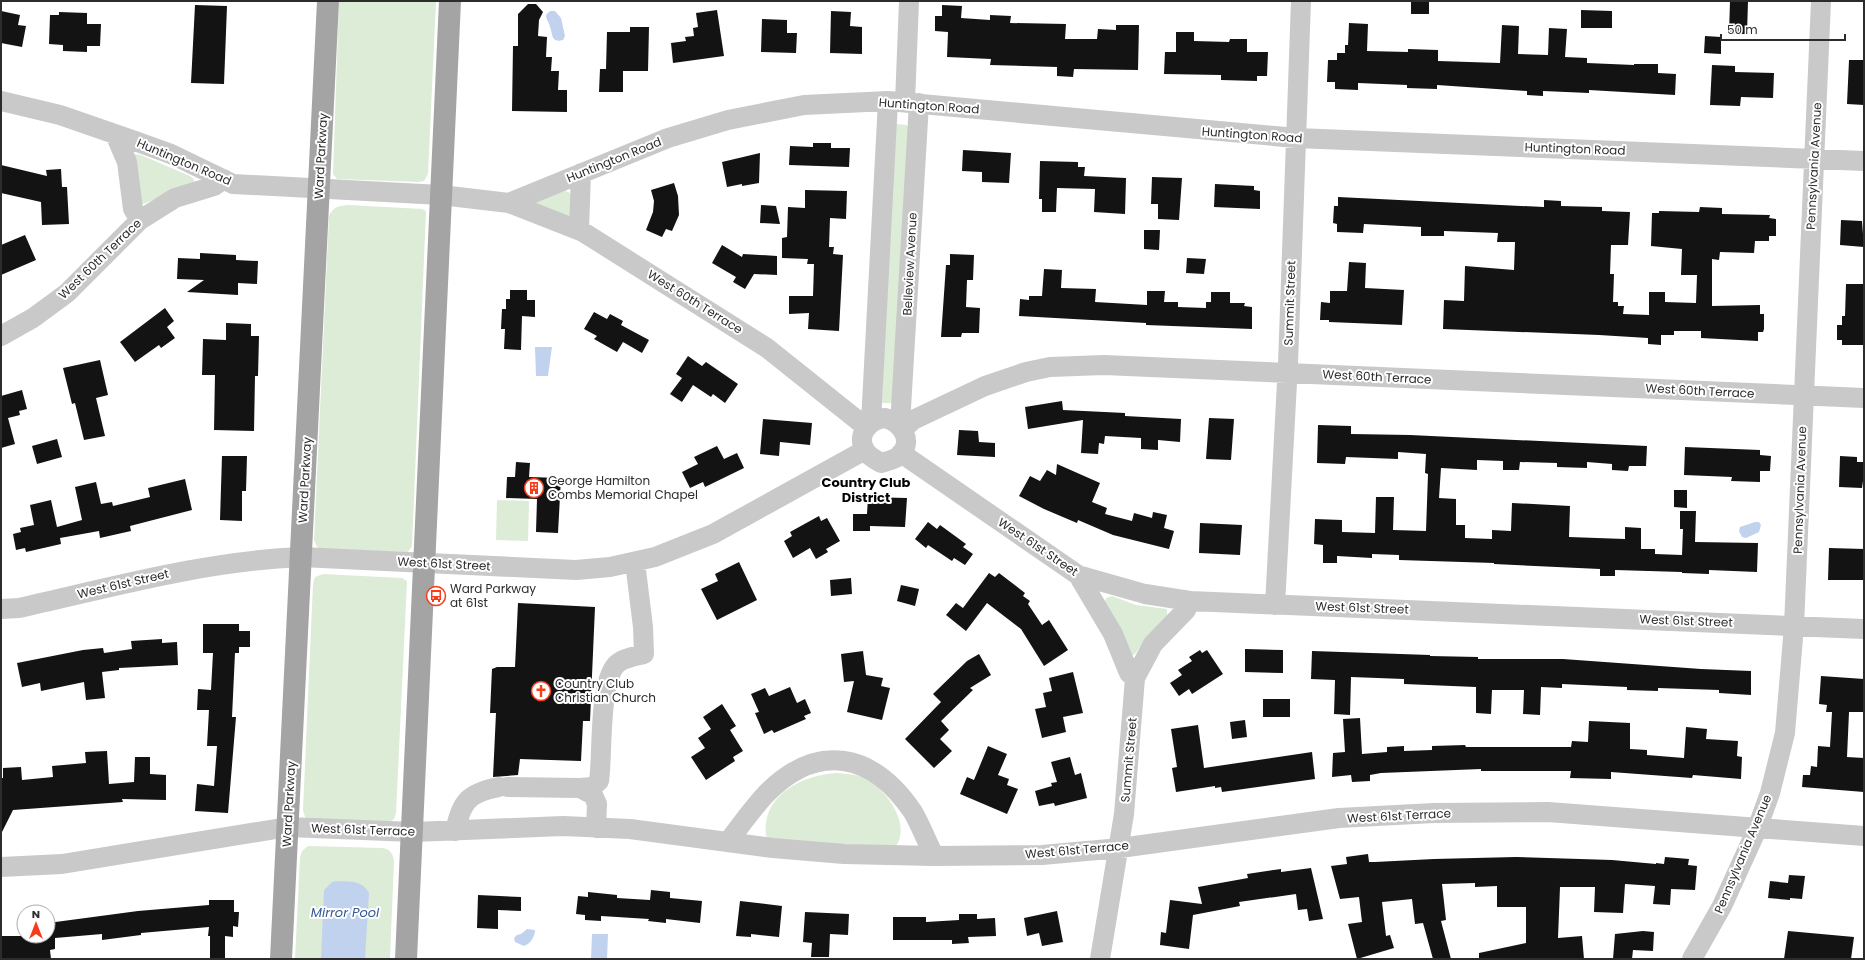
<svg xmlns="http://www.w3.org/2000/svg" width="1865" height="960" font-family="Poppins,sans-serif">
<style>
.green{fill:#ddecd7}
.water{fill:#c1d2ee}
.building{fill:#131313}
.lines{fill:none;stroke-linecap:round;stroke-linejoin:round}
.minor{stroke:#c9c9c9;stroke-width:20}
.major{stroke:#a4a4a4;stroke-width:22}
.labels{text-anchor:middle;stroke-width:4;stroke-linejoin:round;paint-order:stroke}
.street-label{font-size:12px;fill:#2c2c2c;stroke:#fff}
.poi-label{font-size:12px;fill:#2c2c2c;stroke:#fff;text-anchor:start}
.neighbourhood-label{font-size:13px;font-weight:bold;fill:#000;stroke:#fff}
.water-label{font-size:13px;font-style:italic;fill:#335895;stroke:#fff}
</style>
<rect width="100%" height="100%" fill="#fff"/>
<path class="green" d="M339,1H436L428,174L424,181L418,182L337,179L333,174Z
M897,124L906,125L910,127L895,403H882L893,126Z
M134,154L141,155L190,176L194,179V183L141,205Z
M566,191L570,193C572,201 573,211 569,219H564L529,199Z
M348,205L422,209L426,211L412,546L408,552L324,551L317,547L314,540L329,216C333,207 338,206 348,205Z
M497,500L529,501L528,541L496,540Z
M323,574L402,578L407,581L396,813L394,819L390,822L310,820L305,817L303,810L313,584L315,577Z
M1112,596L1136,605L1167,609V617L1149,634L1135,654L1131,656L1105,602L1106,598Z
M837,773C845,774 855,774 862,777C884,786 912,823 896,846L889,847L770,840L766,836C761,795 802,775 837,773Z
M308,846L382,848C390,849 393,853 394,861L390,959H295L300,857L302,851Z"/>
<path class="water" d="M550,11H555L561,18L565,36L563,40C551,43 553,35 550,27C549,21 546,20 546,15Z
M535,347H552L548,376H536Z
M1755,522H1759L1761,525L1759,532L1746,538L1742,537L1739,531L1740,527Z
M337,881C351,882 362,880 369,893L365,959H321L324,890L332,882Z
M527,929L535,930C535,937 530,944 524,946L515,942L514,938L517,935L521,934Z
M592,934H608L607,959H591Z"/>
<path class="building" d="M1411,1H1429V14H1411Z
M1730,1H1748L1747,34H1729Z
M528,4H536L543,12L539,20L538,36L547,37L546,57H552L551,71H559L558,90H567V112L512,111L513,46H518V14Z
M195,5L227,6L224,84L191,83Z
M942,5L962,6L961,18L990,20V15L1011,16L1010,23L1066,24L1065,39H1097L1098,29L1116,30V25H1139L1138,70L1074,69L1073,77L1057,76V67L990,65L991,59L947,57L948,32L935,31V16H942Z
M717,10L724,56L673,63L671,43L686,41L685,37L694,36L693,28L698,27L696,13Z
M1581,10L1612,11V28H1581Z
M1,11L20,15L18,25L26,26L22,47L1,43Z
M831,11L851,12L850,26L862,27V54L830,53Z
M59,12L87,13V24H101L100,46H87V52L63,51V45L49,44L50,15H59Z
M762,19L787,20V33H797L796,53L761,52Z
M1349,23L1368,24L1367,51L1408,52V49L1438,50V61L1500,63L1502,25L1519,26L1518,54L1548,55L1549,28L1567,29L1565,57L1587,58V63L1634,65V64H1658V73L1676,74L1675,95L1589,90V93L1543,91V96L1527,95V91L1437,85V89L1407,88V85L1358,83V90L1335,89V82H1327L1328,60H1337V53H1345V45H1348Z
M630,27H649L648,71H623V92H599L600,69H606L607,32H630Z
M1176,32H1194V41L1229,42L1230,39H1247V52H1268L1267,76H1257V81L1221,80V75L1164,74L1165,52H1176Z
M1705,36L1721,37V54L1704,53Z
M1849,60H1864V105L1847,104Z
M1712,65L1735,66V72L1774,73L1773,98L1741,97L1740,106L1710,105Z
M813,143H831V148H850L849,167L789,165L790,146L813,147Z
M963,150L1011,153L1009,183L982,182V172L962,171Z
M760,153L759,183L742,186V184L727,187L722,162Z
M1040,161L1078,162V167H1085L1084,176L1126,178L1125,214L1094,212L1095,189L1057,188L1056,212H1042V199H1039Z
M1,165L47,176L46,170L61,169L62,187H67L69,224L42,225L41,202L1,193Z
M1152,177L1182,178L1179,220L1158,219V204H1151Z
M674,183L678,196L679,215L672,231L666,229L662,237L646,230L653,212L654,201L651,190Z
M1215,184L1254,186V190L1260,191V209L1214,207Z
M805,190L847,191L846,219L830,218L829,247H834L833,254L843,255L839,331L808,329L809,313L789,314V296H813L814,264H807L808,259L782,258V238L787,237L788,207L805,208Z
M1338,197L1544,207V200L1561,201V206L1602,207V211L1630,212L1628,245H1611L1610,274H1614L1613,302H1618V306H1624L1623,314L1649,315V292H1665V302L1696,303L1697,275H1681L1682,249L1651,246L1652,213H1659V211L1699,212L1700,207L1722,208V214L1770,215L1769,218L1776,219V236H1769V241H1755L1754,253L1720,252L1719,260L1712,259V306L1760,305V314H1764V329L1763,332H1758V341L1701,338V331H1674V335H1661V345L1648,344V338L1599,335L1443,329L1444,300L1464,301L1465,266L1514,270L1515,242H1497L1498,233L1444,231V236H1421V227L1364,224L1363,233L1337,232V224L1333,223L1334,206H1338Z
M761,205L776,206L780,224L760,223Z
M1841,220L1862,221L1864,247L1840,245Z
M1144,230H1160L1159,250L1144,249Z
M25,235L36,260L1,275V245Z
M722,245L742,257L743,254L777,256V275L754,274L745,289L733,282L736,277L712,263Z
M200,253L236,255V260L258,261L257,284L238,283V295L187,292L204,280L177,279L178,258L200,259Z
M950,254L974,255L973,280H967L966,307L980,308L979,333H962L961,337H941L946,265H950Z
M1187,258L1206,259L1204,274L1186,273Z
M1349,262L1366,263L1365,288L1404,290L1402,325L1329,322V320H1320L1321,302L1330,303V291H1347Z
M1044,269L1062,270L1061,288L1096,289L1095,302L1147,305V291H1165L1164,302H1178V307L1206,308V302H1211V292H1230V303H1245L1244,306L1252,307V329L1146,325V323L1019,316L1020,299L1029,300V296H1042Z
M1846,284H1864V345H1842V340H1837V325H1842V316H1845Z
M510,290H527V300H535V317L522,316L521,350L504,349L505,329H501L502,309H506V299H510Z
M165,308L174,321L167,327L175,338L161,348L159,345L135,362L120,342Z
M594,312L607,319L610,314L623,321L621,325L649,340L642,353L623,342L617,352L594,339L597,336L584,329Z
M226,323L251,324V336H259L258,376H255L254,431L214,430L215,375H202L203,339L226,340Z
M688,356L702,366L706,362L738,384L725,403L713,394L711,397L693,385L682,402L670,394L682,378L676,374Z
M100,360L108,395L96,398L105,436L84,440L75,403L72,404L63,368Z
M22,390L27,409L19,411L20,415L8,418L15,444L1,448V396Z
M1062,401L1063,410L1125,413V416L1181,419L1180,442L1158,440V450L1141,449V438L1105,436L1104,444L1099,443L1098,454L1081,453L1083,420L1028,429L1025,407Z
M1209,418L1234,419L1231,460L1206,459Z
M763,419L812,423L810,445L780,442L779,456L760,454Z
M1318,425L1351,426V434L1410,435L1647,446L1646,466H1629L1628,471L1612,470V464L1587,462V468L1557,467V463L1520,462L1519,470H1503V461L1477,460V470L1441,468L1439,498L1456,499V525H1465V538L1492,539V530L1511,531L1512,503L1570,506L1569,537L1625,539V527L1641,528V549H1655V554L1682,555L1683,529H1680V511H1696L1695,542L1758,543L1757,572L1709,570V574L1682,573V572L1615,570V576H1600V569L1494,564V563L1399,560V555L1372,554V558L1337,556V563H1323V545L1314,544L1315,519L1342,520V532L1375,533L1376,497H1394L1393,530L1426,531L1428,474L1425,473L1426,454L1398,452V459L1346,457L1345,464L1317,463Z
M959,430L978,431L979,442L995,443V457L957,455Z
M57,439L62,457L37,464L32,446Z
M717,446L724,459L737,453L744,468L705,487L703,482L690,488L682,472L698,464L694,457Z
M1685,447L1760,450V455L1771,456L1770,471H1760V482L1731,481L1732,477L1684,475Z
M222,456H247L246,491H242V521L220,520Z
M1840,456L1857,457V462H1864V481H1863L1862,488L1839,487Z
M516,462L530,463L529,477L561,478L558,533L536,532L537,499L506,498L507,477H515Z
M1057,464L1100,483L1092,502L1107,508L1105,514L1132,521L1134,513L1152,518L1153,512L1167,515L1164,528L1174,531L1169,549L1113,535L1078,520L1077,523L1044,509L1019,496L1030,476L1040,481L1047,470L1056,475Z
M185,479L192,510L130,526L131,531L100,538L99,531L60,538L61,544L26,552L25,548L16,550L13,534L21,532L20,528L34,525L30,505L51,500L57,527L82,520L75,487L96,482L101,504L112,502L113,506L150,497L148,488Z
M1674,490H1687V508L1674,507Z
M868,497L907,498L905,527L870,526V531H853V514H867Z
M819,516L821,521L827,518L840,541L826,549L828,552L816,559L810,548L793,558L784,541L792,536L790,532Z
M928,522L937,529L940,525L966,544L963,547L973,554L965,565L954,558L952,561L928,545L926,548L915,539Z
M1200,523L1242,525L1240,555L1199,553Z
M1829,548L1864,549V580H1828Z
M739,562L757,600L717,620L701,589L718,581L715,574Z
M989,573L995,577L999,573L1025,593L1023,596L1030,601L1028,604L1042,625L1049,620L1068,650L1044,666L1021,629L987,603L966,631L946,615L956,603L963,608Z
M851,578L852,594L831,596L830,580Z
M901,585L919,589L915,606L897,601Z
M518,603L595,607L590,721H583L581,761L520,759L518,775L493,777L496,713H490L492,669L497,667H515Z
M203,624H239V631H250V647H239V653H235L232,717H236L228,813L195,811L197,784L214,786L217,746H207L209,710H197L198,689L211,690L213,653H203Z
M162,639V643L177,642L178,665L119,668V670L102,672L105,698L86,700L84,682L41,691L40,683L22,687L17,663L83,650L103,648L104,653L132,649L131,641Z
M1245,649L1283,650V673L1245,672Z
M1200,650L1202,653L1207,650L1223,674L1192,694L1189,689L1179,696L1170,683L1182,675L1178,670L1192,661L1189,657Z
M863,651L866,675L883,678L881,686L890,688L882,720L847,712L854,681L844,682L841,654Z
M1312,651L1430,655V656L1478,657V659H1563L1701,669L1751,671V695L1719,693V690L1658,688V691L1627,690V687L1562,684V688L1541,687L1540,715L1523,714L1524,690H1492L1491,714L1476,713V687L1404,684V679L1351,677L1350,715L1334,714L1335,680L1311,679Z
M979,654L991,675L970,688L973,690L941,721L949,730L940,739L952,751L934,768L905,739L941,702L933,694L967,661Z
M1073,672L1083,713L1063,717L1066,732L1042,738L1035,709L1046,707L1043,693L1052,691L1049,678Z
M1821,676L1864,679V712H1849L1847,757L1864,758V792L1802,787L1803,775H1810L1811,766L1817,767L1818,746L1830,747L1832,712H1826L1827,705L1819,704Z
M790,687L797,703L805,699L811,713L804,716L806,719L774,733L772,730L764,734L755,713L759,712L751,694L765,688L769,696Z
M1263,699H1290V717H1263Z
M722,704L736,726L730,730L743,751L733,757L735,761L706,780L691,757L705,748L698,738L711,729L703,717Z
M1360,718L1362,754L1387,752V747L1404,746V751L1432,750V746L1465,745L1466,747H1571L1572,741L1588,742L1589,721L1630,723V749L1647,750V755L1684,758L1686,727L1707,729L1706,739L1738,741L1737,756L1742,757L1741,779L1693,775L1692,778L1611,772V779L1570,778L1571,771H1481V769L1381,773L1370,775V781L1352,782L1351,775L1332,777L1333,753L1345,752L1343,719Z
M1245,720L1247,737L1232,739L1230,722Z
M1198,725L1204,768L1312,752L1315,779L1222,792L1221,787L1215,788V786L1176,792L1172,768L1177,767L1171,729Z
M988,746L1007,754L998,775L1009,779L1007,785L1018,789L1007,814L960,794L967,777L974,780Z
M107,751L109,784L134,782L135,757H150V774L166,775V800L122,799L123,802L13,810L1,834V778H3V768L21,767L22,780L53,777L52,766L86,763L85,752Z
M1070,757L1075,775L1081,773L1087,798L1055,806L1054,803L1039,806L1035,791L1052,786L1051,783L1057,782L1051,762Z
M1368,854L1369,862H1375L1434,859L1516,857L1612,860L1656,864V863L1664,864L1665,857L1689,859L1688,865L1697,866L1695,890L1671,889L1670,905L1653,904L1655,886L1625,884L1623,913L1594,912L1595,887H1560L1558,938L1582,936L1584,959H1479V953L1526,943V907H1497V886L1475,887V883L1442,884L1446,920L1441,921L1451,959H1433L1423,923L1415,924L1412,899L1382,902L1386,936L1390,935L1394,948L1357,959L1348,924L1362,922L1359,897L1340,899L1331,866L1347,864L1346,857Z
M1311,868L1323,919L1309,921L1307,909L1298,910L1296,894L1239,902L1240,906L1193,915L1189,949L1160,945L1161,932L1166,933L1170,900L1202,904L1198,887L1248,878L1247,874L1281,869V872Z
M1789,875L1805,876L1802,899L1790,898V900L1768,898L1770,881L1788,883Z
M651,890L670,892V898L702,901L700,923L666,919V923L648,921L649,919L601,916V921L585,920V915L576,914L578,896L588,897V892L617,895V898L650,900Z
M478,895L521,897V911L498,910V929L477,928Z
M209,900H234V912H239L238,927L233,926V937L225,936V959H210V936H208L209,927L141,933V935L102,940V934L55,938V949L50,950L51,959H1V936H48V923L138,911L209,905Z
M740,901L782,906L779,937L751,934V937L736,936Z
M1057,911L1063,942L1042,946L1039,933L1027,936L1024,918Z
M805,912L849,914L848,935L830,934L829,957H811L812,943L803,942Z
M959,914H977V919L995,918L996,936L968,937L969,943L952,944V940H893V917H926V922L959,920Z
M1643,931L1654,932L1653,951L1633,950L1632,959H1613L1615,934Z
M1788,931L1854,937L1851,959H1784Z"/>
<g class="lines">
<path class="minor" d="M1,101L60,115L135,141L171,154L233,184L441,195L509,203L668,138L728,120L804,105L888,101L1296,138L1864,161
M905,102L909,1
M115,134L127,162L133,209L140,220
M509,203L583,232L767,348L866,427
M579,230L581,173
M1,336L33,318L67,293L140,220L175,198L214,186L224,179
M885,418C901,422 915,441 899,456C894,460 887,461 881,463C876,460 870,457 866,452C855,436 868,420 885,418Z
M871,422L888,101
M900,425L919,103
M903,429L913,420L985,386L1026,372L1050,367L1104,365L1864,398
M901,453L1078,575L1145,594L1190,601L1864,629
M1078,575L1113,634L1129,673L1135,678
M1275,605L1288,364L1301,1
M1,609L19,608C113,587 205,561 301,557L576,570L610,567L655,557L713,534L865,450
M507,787L580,788L593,795L597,804L596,828
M580,788L592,787L599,781C603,756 598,679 618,663C624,658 636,656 644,654L643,627L635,562
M455,831C462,801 468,793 499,787
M728,842C740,826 752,809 766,794C818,741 873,753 913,812C921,826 927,842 934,856
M1,867L62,864L288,827L413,832L563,826L630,829L773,848L844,854L934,856L1042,855L1120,848L1339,818L1434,813L1548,812L1864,836
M1100,959L1124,814L1135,678L1153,644L1186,610L1190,601
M1692,959L1722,906L1757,829L1770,793L1785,733L1794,626L1821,1"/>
<path class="major" d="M281,959L328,1
M406,959L450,1"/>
</g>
<defs>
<g id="building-ring" transform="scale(1)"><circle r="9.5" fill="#fff" stroke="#f73c1a" stroke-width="1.5"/><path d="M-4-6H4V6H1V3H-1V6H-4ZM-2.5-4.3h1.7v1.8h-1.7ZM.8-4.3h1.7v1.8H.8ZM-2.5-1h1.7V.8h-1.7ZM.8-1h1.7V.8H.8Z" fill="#f73c1a"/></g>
<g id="bus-ring" transform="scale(1)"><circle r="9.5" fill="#fff" stroke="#f73c1a" stroke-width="1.5"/><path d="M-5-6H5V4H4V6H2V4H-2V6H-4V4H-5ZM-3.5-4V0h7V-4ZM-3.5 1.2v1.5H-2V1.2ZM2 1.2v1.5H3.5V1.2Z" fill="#f73c1a"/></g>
<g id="church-ring" transform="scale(1)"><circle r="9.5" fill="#fff" stroke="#f73c1a" stroke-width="1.5"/><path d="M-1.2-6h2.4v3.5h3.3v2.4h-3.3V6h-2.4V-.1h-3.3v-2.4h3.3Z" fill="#f73c1a"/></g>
</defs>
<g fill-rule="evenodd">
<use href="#building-ring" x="534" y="488"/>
<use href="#bus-ring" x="436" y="596"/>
<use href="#church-ring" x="541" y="691"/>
</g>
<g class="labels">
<g class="street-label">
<text transform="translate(929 106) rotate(4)" y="4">Huntington Road</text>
<text transform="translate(1252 135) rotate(4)" y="4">Huntington Road</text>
<text transform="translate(1575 149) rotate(2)" y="4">Huntington Road</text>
<text transform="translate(321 156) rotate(-87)" y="4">Ward Parkway</text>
<text transform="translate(614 160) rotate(-22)" y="4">Huntington Road</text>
<text transform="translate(184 162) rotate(23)" y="4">Huntington Road</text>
<text transform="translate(1814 166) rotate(-87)" y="4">Pennsylvania Avenue</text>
<text transform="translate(100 259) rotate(-44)" y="4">West 60th Terrace</text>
<text transform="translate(910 264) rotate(-87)" y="4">Belleview Avenue</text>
<text transform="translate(695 302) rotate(32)" y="4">West 60th Terrace</text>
<text transform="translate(1290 303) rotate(-88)" y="4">Summit Street</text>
<text transform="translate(1377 377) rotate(3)" y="4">West 60th Terrace</text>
<text transform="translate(1700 391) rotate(3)" y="4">West 60th Terrace</text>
<text transform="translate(305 480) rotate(-87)" y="4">Ward Parkway</text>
<text transform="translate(1800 490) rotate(-88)" y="4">Pennsylvania Avenue</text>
<text transform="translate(1038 547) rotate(34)" y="4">West 61st Street</text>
<text transform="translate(444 564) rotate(3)" y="4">West 61st Street</text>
<text transform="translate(123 584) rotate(-13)" y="4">West 61st Street</text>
<text transform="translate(1362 608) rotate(2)" y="4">West 61st Street</text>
<text transform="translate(1686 621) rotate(2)" y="4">West 61st Street</text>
<text transform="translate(1129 760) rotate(-85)" y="4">Summit Street</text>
<text transform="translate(289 804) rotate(-87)" y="4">Ward Parkway</text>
<text transform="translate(1399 816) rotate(-3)" y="4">West 61st Terrace</text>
<text transform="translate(363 830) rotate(2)" y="4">West 61st Terrace</text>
<text transform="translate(1077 850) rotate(-5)" y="4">West 61st Terrace</text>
<text transform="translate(1743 854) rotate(-67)" y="4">Pennsylvania Avenue</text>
</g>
<g class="poi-label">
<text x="548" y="485">George Hamilton<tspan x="548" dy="14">Combs Memorial Chapel</tspan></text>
<text x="450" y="593">Ward Parkway<tspan x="450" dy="14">at 61st</tspan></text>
<text x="555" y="688">Country Club<tspan x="555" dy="14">Christian Church</tspan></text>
</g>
<g class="neighbourhood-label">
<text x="866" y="487">Country Club<tspan x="866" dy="15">District</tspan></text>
</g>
<g class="water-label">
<text x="345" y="917">Mirror Pool</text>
</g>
</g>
<rect width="1865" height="960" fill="none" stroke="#2c2c2c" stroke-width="4"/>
<g transform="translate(36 924)"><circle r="19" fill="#ffffff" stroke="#ababab"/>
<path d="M0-3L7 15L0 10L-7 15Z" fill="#f73c1a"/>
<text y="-6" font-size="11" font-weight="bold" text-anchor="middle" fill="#2c2c2c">N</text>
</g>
<path d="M1721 34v6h124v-6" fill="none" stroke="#2c2c2c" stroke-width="2"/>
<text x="1727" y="34" font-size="12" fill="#2c2c2c" stroke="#ffffff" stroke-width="3" paint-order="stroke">50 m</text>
</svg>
